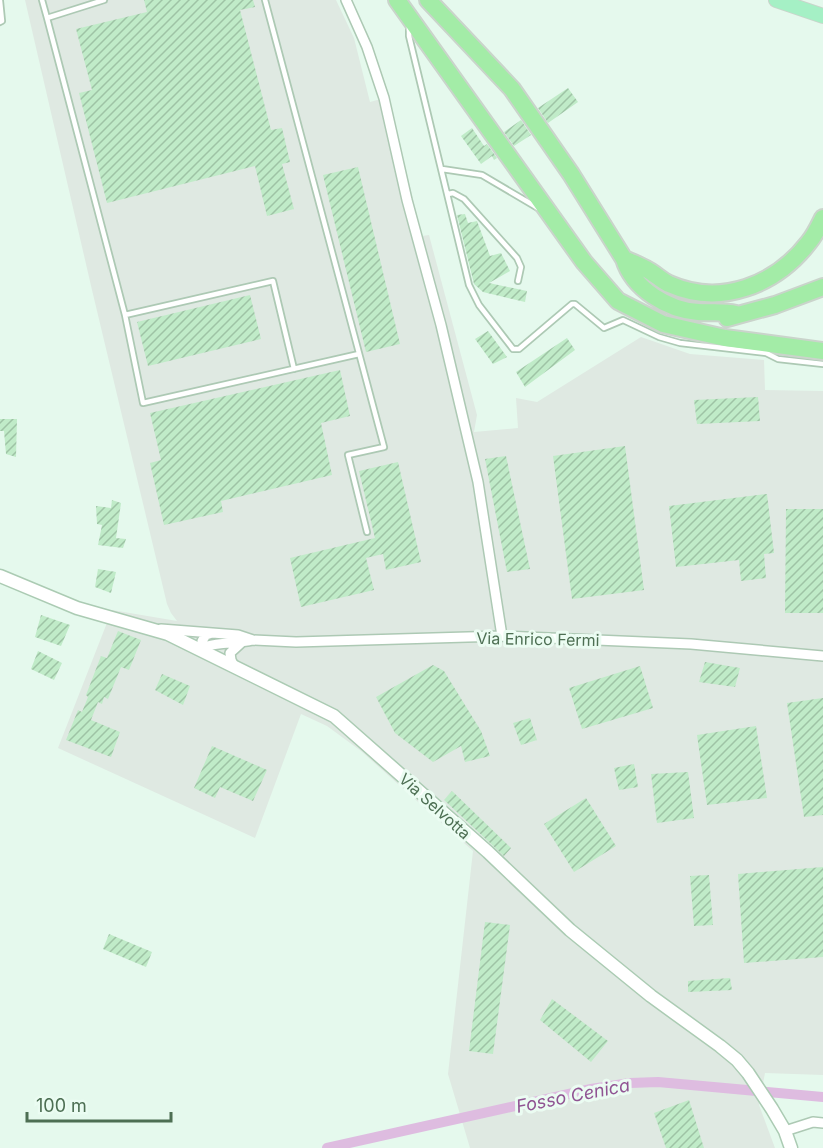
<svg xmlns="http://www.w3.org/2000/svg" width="823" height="1148" font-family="Inter,sans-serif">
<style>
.industrial{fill:#dfe9e2}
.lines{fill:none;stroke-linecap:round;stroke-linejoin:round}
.canal{stroke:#debce0;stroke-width:10}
.building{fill:url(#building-hatch)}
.lane-casing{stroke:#adc9b4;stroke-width:8}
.street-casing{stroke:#adc9b4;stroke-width:12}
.secondary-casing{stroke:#abcbb3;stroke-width:15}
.primary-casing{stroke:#cad4cb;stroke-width:16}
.highway-casing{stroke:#cad4cb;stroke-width:20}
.lane{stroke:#fff;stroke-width:4.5}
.street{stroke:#fff;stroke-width:9}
.secondary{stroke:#fff;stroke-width:12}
.primary{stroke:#a5f0c5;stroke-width:14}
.highway{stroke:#a3eca7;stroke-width:16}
.labels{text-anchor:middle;stroke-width:6;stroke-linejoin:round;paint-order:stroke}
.street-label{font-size:16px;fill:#4d6f53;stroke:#ebfcf2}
.water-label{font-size:18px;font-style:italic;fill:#905493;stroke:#ebfcf2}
</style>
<defs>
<pattern id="building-hatch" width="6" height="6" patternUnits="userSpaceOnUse" patternTransform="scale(1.5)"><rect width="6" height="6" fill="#c0ebc8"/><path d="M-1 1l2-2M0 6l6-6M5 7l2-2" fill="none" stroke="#9ec3a5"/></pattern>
</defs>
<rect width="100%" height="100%" fill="#e5f9ed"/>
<path class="industrial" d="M25,0H336L354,38L370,102L388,97L422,236L429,235L477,415L474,432L518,428L516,398L537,402L641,337L690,354L764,360L765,390L823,391V1075L765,1073L759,1105L775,1148H470L448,1074L473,851L361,751L327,726L301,714L255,838L58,748L112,610L177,621L171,613L167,604L92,290Z"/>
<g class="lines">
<path class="canal" d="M327,1148L591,1089L630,1083L658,1082L823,1097"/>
</g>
<path class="building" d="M144,0H253L255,7L240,10L271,130L282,128L290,162L282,164L294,209L267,216L255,166L107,203L79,93L92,90L76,29L147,12Z
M568,88L578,102L548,123L538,108Z
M521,120L531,135L514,146L504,132Z
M472,128L484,146L487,144L497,158L494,160L492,156L481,164L461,136Z
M358,167L400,344L366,352L323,175Z
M465,214L468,223L477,221L490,256L501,253L510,271L489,283L527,291L525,302L483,292L474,284L457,215Z
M250,295L261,339L148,366L137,322Z
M488,331L507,357L493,364L475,339Z
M567,338L575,350L525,387L516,372Z
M340,370L350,416L321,423L332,475L221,501L223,512L164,525L150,463L161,460L150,413Z
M758,397L760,421L697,424L694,400Z
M0,419H17L16,457L6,454L4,431H0Z
M625,446L644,590L572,599L553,456Z
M506,456L530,569L507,572L485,459Z
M398,462L421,562L386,570L383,554L366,558L374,590L301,607L290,558L375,538L359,471Z
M767,494L774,553L764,554L766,578L741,581L739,560L676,567L669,506Z
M112,500L121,503L116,538L126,539L123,548L98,545L102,525L97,524L96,506L111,508Z
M786,509H823V613H785Z
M98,569L116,572L111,593L95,587Z
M41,615L70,625L61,646L35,637Z
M118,631L141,640L129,670L121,667L108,699L104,697L102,704L98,702L91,720L120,732L111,757L66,740L78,710L82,712L88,697L86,695L101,656L107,658Z
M38,651L62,663L54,680L31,669Z
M705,662L740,668L735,687L699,682Z
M433,665L444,671L481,731L490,756L465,762L461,746L433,762L395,733L376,697Z
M640,666L653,708L582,729L569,688Z
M162,674L190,686L183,705L155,690Z
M823,698V815L804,817L787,703Z
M530,718L537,740L521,745L513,723Z
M756,726L767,798L707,805L697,735Z
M212,746L267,770L253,801L220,787L215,798L194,788Z
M634,764L638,787L619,790L614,768Z
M688,772L694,818L657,823L651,774Z
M452,791L511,848L504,856L444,800Z
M586,798L616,846L574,872L544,824Z
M823,867V957L744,963L738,874Z
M709,875L713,925L694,926L690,876Z
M485,922L510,925L493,1054L469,1051Z
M109,934L152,952L146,967L103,949Z
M730,978L732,990L688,992V981Z
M552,999L608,1041L591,1062L540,1020Z
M689,1100L704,1148H666L654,1113Z"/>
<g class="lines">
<g class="lane-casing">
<path id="lane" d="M42,0L47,18L104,0
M265,0L384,447L348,455L367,532
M0,1L2,21L0,22
M47,18L125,315
M409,27V36L469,285L479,305L513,349H519L572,304H575L604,328L623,320L659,337L680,343L766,353L778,359L823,364
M442,169L482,175L538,208
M448,194L453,193L464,199L517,258L521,267L518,281
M294,369L273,281L125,315L143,403L359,354"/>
</g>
<g class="street-casing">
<path id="street" d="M346,0L367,47L384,98L407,200L441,325L478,482L502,636
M161,629L238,635L253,640L296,642L502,636L691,644L823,656
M212,633L206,635L202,641L204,651L207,646C222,642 238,644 253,640
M234,666L231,660L230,653L241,643
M785,1131L813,1122L823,1123"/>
</g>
<g class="secondary-casing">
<path id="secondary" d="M0,576L77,608L168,634L334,716L488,852L570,930L651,996L720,1046L737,1060L748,1073L772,1109L785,1131L791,1148"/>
</g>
<g class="primary-casing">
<path id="primary" d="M776,0L823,16"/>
</g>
<g class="highway-casing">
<path id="highway" d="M397,0L584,262L618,301L663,324L725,338L823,351
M428,0L512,89L571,174L624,259C633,289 668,310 698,312C711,313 723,311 736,314
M624,259C631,262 639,265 646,269C654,273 661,280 669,284C721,307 776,285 809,242C815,235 819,226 823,218
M727,318L775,305L823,287"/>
</g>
<use href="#lane" class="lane"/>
<use href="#street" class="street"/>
<use href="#secondary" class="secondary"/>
<use href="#primary" class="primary"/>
<use href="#highway" class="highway"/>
</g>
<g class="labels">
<g class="street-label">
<text transform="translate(538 639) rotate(1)" y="6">Via Enrico Fermi</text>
<text transform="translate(435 806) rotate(42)" y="6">Via Selvotta</text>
</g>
<g class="water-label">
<text transform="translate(573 1096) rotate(-11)" y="6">Fosso Cenica</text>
</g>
</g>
<path d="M27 1112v9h144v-9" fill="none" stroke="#4d6f53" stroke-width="3"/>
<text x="36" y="1112" font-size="18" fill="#4d6f53" stroke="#ebfcf2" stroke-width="4.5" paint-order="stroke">100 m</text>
</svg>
